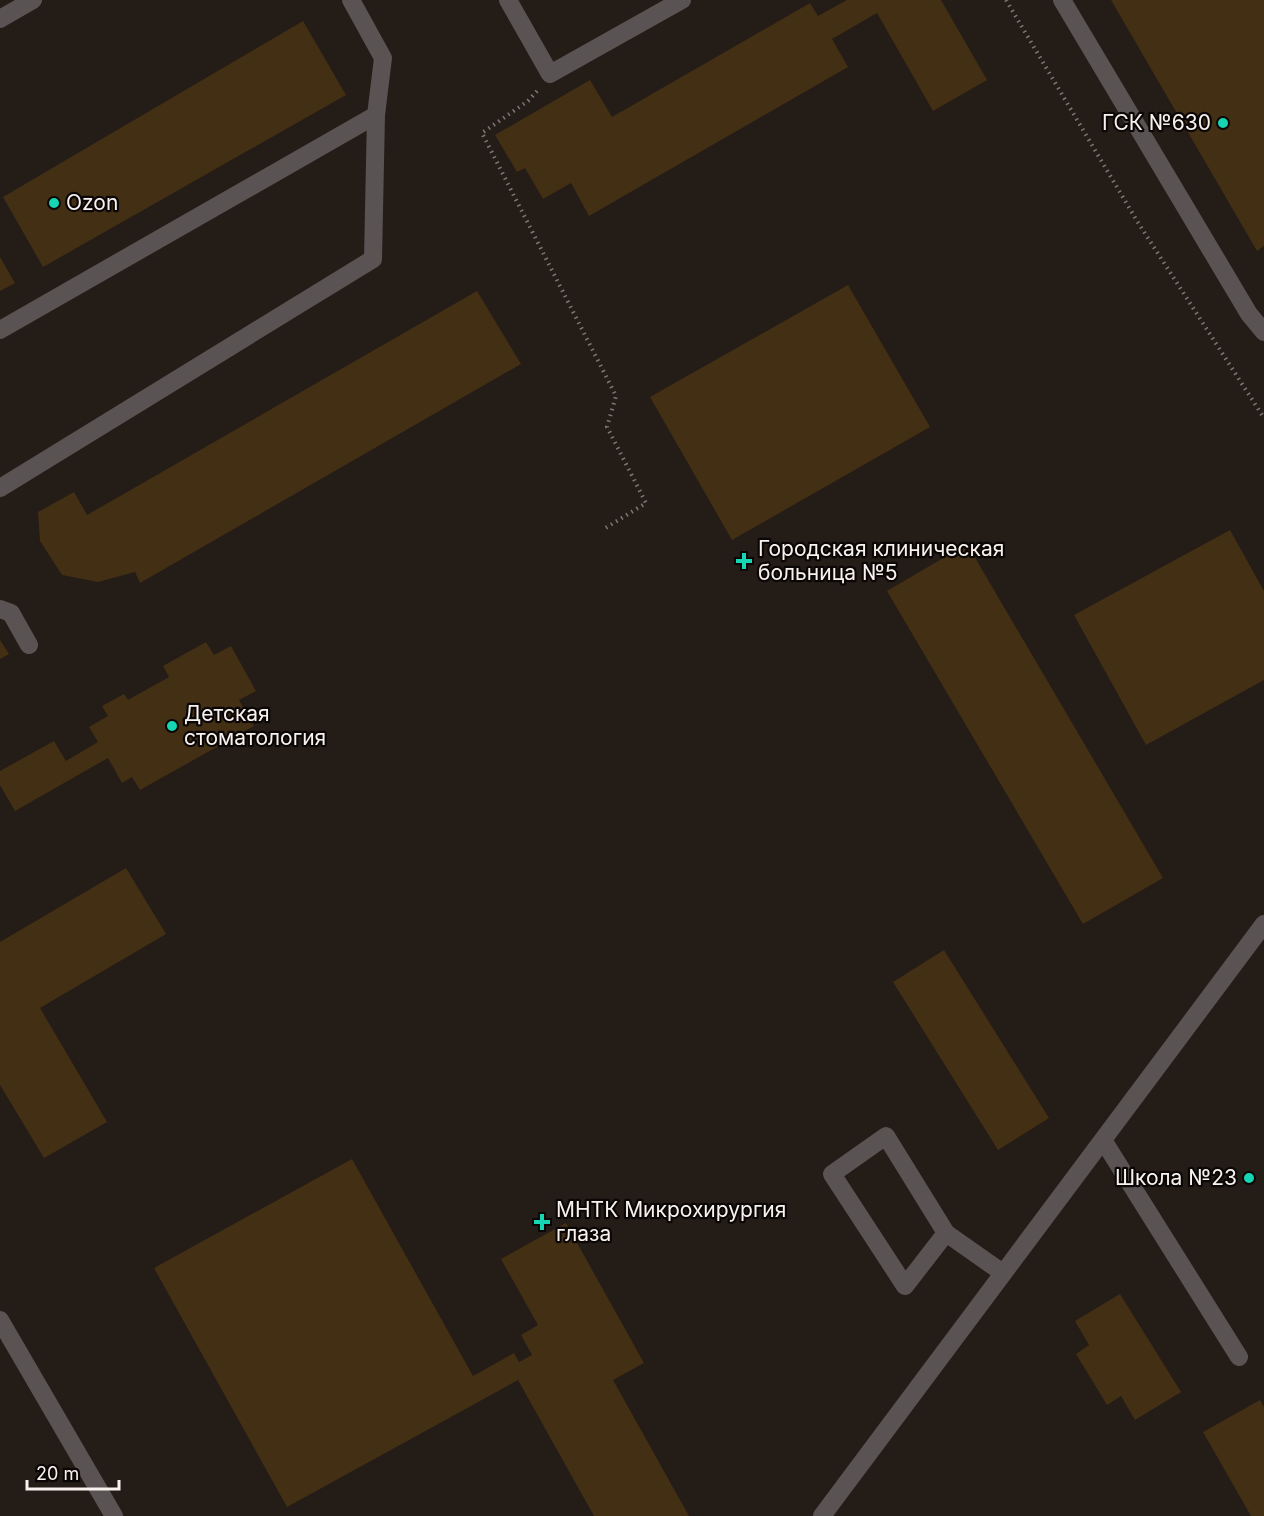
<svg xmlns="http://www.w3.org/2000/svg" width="1264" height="1516" font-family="Inter,sans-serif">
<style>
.building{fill:#432f14}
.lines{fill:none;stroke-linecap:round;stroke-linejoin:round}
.path{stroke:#7e7773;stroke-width:4;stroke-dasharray:1.5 4.5;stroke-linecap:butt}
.minor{stroke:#595353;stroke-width:18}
.poi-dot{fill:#16d5b3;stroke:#0b0706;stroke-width:2}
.labels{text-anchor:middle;stroke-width:4.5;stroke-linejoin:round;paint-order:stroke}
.poi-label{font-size:21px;fill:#f8f2ef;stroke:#0b0706;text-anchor:start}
</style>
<rect width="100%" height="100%" fill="#241c17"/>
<path class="building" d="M847,0H941L987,80L933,111L877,13L832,39L848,67L589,216L571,183L543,199L525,168L517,172L495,135L590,80L612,117L810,3L818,16Z
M1111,0H1264V246L1257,251Z
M303,21L346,95L43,267L3,197Z
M0,257L15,283L0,291Z
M848,285L930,427L732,540L650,397Z
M477,291L521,364L140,583L135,572L98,582L62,575L40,541L38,512L74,492L87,515Z
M1230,530L1264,591V680L1146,745L1074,615Z
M967,544L1163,878L1083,924L887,591Z
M0,640L9,654L0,659Z
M206,642L214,655L231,646L256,691L239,700L254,726L140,790L132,777L122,783L108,758L15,811L0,785V771L54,741L66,761L98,742L89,727L108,716L102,706L124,694L128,700L169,677L163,666Z
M126,868L166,934L40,1008L107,1122L44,1158L0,1085V942Z
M944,950L1049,1118L998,1150L893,982Z
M352,1159L473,1376L514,1353L519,1362L532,1355L521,1335L538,1325L501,1259L566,1223L644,1363L613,1380L689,1516H594L518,1380L287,1507L154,1268Z
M1120,1294L1181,1392L1135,1420L1121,1396L1107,1405L1076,1354L1089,1345L1075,1321Z
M1260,1400L1264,1407V1516H1251L1203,1432Z"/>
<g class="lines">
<path class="path" d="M1006,0L1137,221L1264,418
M537,91L528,101L482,133L616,396L607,427L646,503L604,529"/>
<path class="minor" d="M508,0L550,74L682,0
M1062,0L1249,314L1264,332
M0,19L33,0
M0,330L376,115L383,58L351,0
M0,488L373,259L376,115
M0,609L11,613L29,645
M886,1136L946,1233L905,1286L832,1174Z
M1103,1140L1239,1357
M946,1233L1003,1273
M0,1320L114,1516
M822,1516L1264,924"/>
</g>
<g class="poi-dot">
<circle cx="1223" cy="123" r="6"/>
<circle cx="54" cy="203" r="6"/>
<path d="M741 552h6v6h6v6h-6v6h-6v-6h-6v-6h6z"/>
<circle cx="172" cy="726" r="6"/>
<circle cx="1249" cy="1178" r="6"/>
<path d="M539 1213h6v6h6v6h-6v6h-6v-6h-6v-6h6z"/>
</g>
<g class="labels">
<g class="poi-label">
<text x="1211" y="130" text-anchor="end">ГСК №630</text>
<text x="66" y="210">Ozon</text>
<text x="758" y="556">Городская клиническая<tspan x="758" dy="24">больница №5</tspan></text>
<text x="184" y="721">Детская<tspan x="184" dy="24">стоматология</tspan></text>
<text x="1237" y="1185" text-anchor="end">Школа №23</text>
<text x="556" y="1217">МНТК Микрохирургия<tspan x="556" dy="24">глаза</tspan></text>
</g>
</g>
<path d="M27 1480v9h92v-9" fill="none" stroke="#f8f2ef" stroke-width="3"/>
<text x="36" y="1480" font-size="18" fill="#f8f2ef" stroke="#0b0706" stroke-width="4.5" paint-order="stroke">20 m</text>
</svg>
